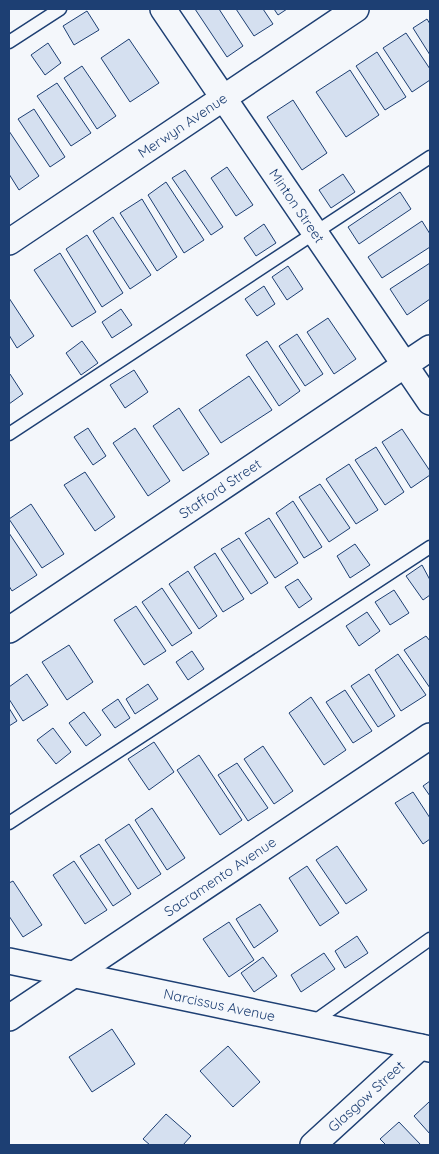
<svg xmlns="http://www.w3.org/2000/svg" width="439" height="1154" font-family="Quicksand,sans-serif">
<style>
.building{fill:#d5e0f0;stroke:#1d3f73}
.lines{fill:none;stroke-linecap:round;stroke-linejoin:round}
.lane-casing{stroke:#1d3f73;stroke-width:15}
.street-casing{stroke:#1d3f73;stroke-width:28}
.lane{stroke:#f4f7fb;stroke-width:12}
.street{stroke:#f4f7fb;stroke-width:25}
.labels{text-anchor:middle;stroke-width:4;stroke-linejoin:round;paint-order:stroke}
.street-label{font-size:14px;fill:#1d3f73;stroke:#f4f7fb}
</style>
<rect width="100%" height="100%" fill="#f4f7fb"/>
<path class="building" d="M195,9H219L243,46L227,57Z
M236,9H263L273,24L254,36Z
M274,9H287L278,15Z
M87,11L99,30L74,45L63,26Z
M427,19L430,24V55L413,28Z
M406,33L430,69V80L412,92L383,48Z
M129,39L159,83L130,102L101,58Z
M48,43L61,63L45,75L31,55Z
M377,52L406,97L385,110L356,66Z
M82,66L116,116L97,129L64,78Z
M350,70L379,115L346,137L316,92Z
M57,83L91,133L71,146L37,96Z
M293,100L327,153L302,170L267,117Z
M34,109L65,157L50,167L18,119Z
M9,131L39,176L19,190L9,174Z
M227,167L253,205L236,216L211,178Z
M185,170L223,227L211,235L172,178Z
M343,174L355,192L331,208L319,190Z
M166,182L204,240L184,253L148,195Z
M400,192L411,209L359,244L348,227Z
M142,199L177,257L157,271L120,213Z
M113,217L151,275L130,289L93,231Z
M422,221L430,234V247L382,278L368,257Z
M264,224L276,243L256,256L244,238Z
M87,235L123,293L102,307L66,249Z
M60,253L96,312L72,327L34,270Z
M430,263V299L407,315L390,289Z
M288,266L303,289L287,300L272,277Z
M264,286L275,304L257,316L245,299Z
M9,298L34,336L17,348L9,335Z
M121,309L132,325L112,338L102,322Z
M328,318L356,359L334,374L307,332Z
M297,334L323,374L305,386L279,346Z
M82,341L98,363L81,375L66,353Z
M267,341L300,391L279,406L246,355Z
M134,370L148,392L125,408L110,385Z
M10,374L23,394L9,404V375Z
M249,376L272,410L221,443L199,410Z
M179,408L209,454L183,471L153,426Z
M88,428L106,456L93,465L74,437Z
M135,428L170,481L148,496L113,443Z
M402,429L430,471V475L411,488L382,442Z
M376,447L404,492L385,505L355,460Z
M349,464L378,510L356,524L326,479Z
M85,472L115,517L95,531L64,485Z
M320,484L350,528L329,542L299,497Z
M293,501L322,547L304,558L276,513Z
M31,504L64,554L42,568L9,519Z
M269,518L298,563L275,578L245,533Z
M9,533L37,575L12,591L9,586Z
M239,538L268,583L251,594L221,549Z
M355,544L370,565L350,578L337,556Z
M215,553L244,599L223,612L194,567Z
M422,565L430,580V595L423,600L406,576Z
M188,571L217,616L199,629L169,584Z
M298,579L312,599L299,608L285,587Z
M162,588L192,633L172,646L142,602Z
M394,590L409,613L390,625L375,602Z
M136,606L166,651L144,665L114,620Z
M367,612L380,631L359,646L346,626Z
M426,636L430,641V688L404,650Z
M69,645L93,682L67,700L42,662Z
M192,651L204,669L188,680L176,662Z
M398,654L426,695L401,711L375,670Z
M27,674L48,705L23,721L9,699V687Z
M369,674L395,716L378,727L351,686Z
M148,684L158,699L135,714L126,699Z
M345,690L372,731L353,743L326,702Z
M311,697L346,750L324,765L289,713Z
M118,699L130,718L115,728L102,710Z
M9,708L17,721L9,726Z
M84,712L101,735L86,746L69,723Z
M53,728L71,752L56,764L37,740Z
M154,742L174,772L149,790L128,759Z
M263,746L293,791L274,804L244,759Z
M199,755L242,820L220,835L177,770Z
M237,763L268,808L248,821L218,775Z
M430,781V796L423,786Z
M413,792L430,818V839L423,844L395,803Z
M152,808L185,858L167,870L135,820Z
M129,824L161,874L138,889L105,840Z
M99,844L131,894L113,906L80,856Z
M337,846L367,890L346,904L316,860Z
M74,861L107,910L85,924L53,875Z
M307,866L339,913L320,926L289,878Z
M13,881L42,925L23,937L9,916V883Z
M260,904L278,931L254,948L236,919Z
M229,922L254,960L229,977L203,939Z
M357,936L368,953L345,968L335,951Z
M324,953L335,969L301,992L291,975Z
M263,957L277,976L254,992L241,973Z
M112,1029L135,1064L92,1092L69,1057Z
M228,1046L260,1082L233,1107L200,1071Z
M429,1102L430,1103V1134L414,1116Z
M166,1114L191,1136L183,1145H150L143,1139Z
M399,1122L421,1145H386L380,1139Z"/>
<g class="lines">
<g class="lane-casing">
<path id="lane" d="M9,42L60,9
M9,434L430,157
M9,823L430,547
M312,1023L430,939"/>
</g>
<g class="street-casing">
<g id="street">
<path id="s1" d="M163,9L430,402"/>
<path id="s2" d="M9,242L356,9"/>
<path id="s3" d="M9,630L430,348"/>
<path id="s4" d="M9,961L430,1049"/>
<path id="s5" d="M9,1018L430,736"/>
<path id="s6" d="M313,1145L420,1047"/>
</g>
</g>
<use href="#lane" class="lane"/>
<use href="#street" class="street"/>
</g>
<g class="labels">
<g class="street-label">
<text dy="5" stroke="none"><textPath href="#s2" startOffset="209">Merwyn Avenue</textPath></text>
<text dy="5" stroke="none"><textPath href="#s1" startOffset="238">Minton Street</textPath></text>
<text dy="5" stroke="none"><textPath href="#s3" startOffset="254">Stafford Street</textPath></text>
<text dy="5" stroke="none"><textPath href="#s5" startOffset="254">Sacramento Avenue</textPath></text>
<text dy="5" stroke="none"><textPath href="#s4" startOffset="215">Narcissus Avenue</textPath></text>
<text dy="5" stroke="none"><textPath href="#s6" startOffset="72">Glasgow Street</textPath></text>
</g>
</g>
<rect width="439" height="1154" fill="none" stroke="#1d3f73" stroke-width="20"/>
</svg>
